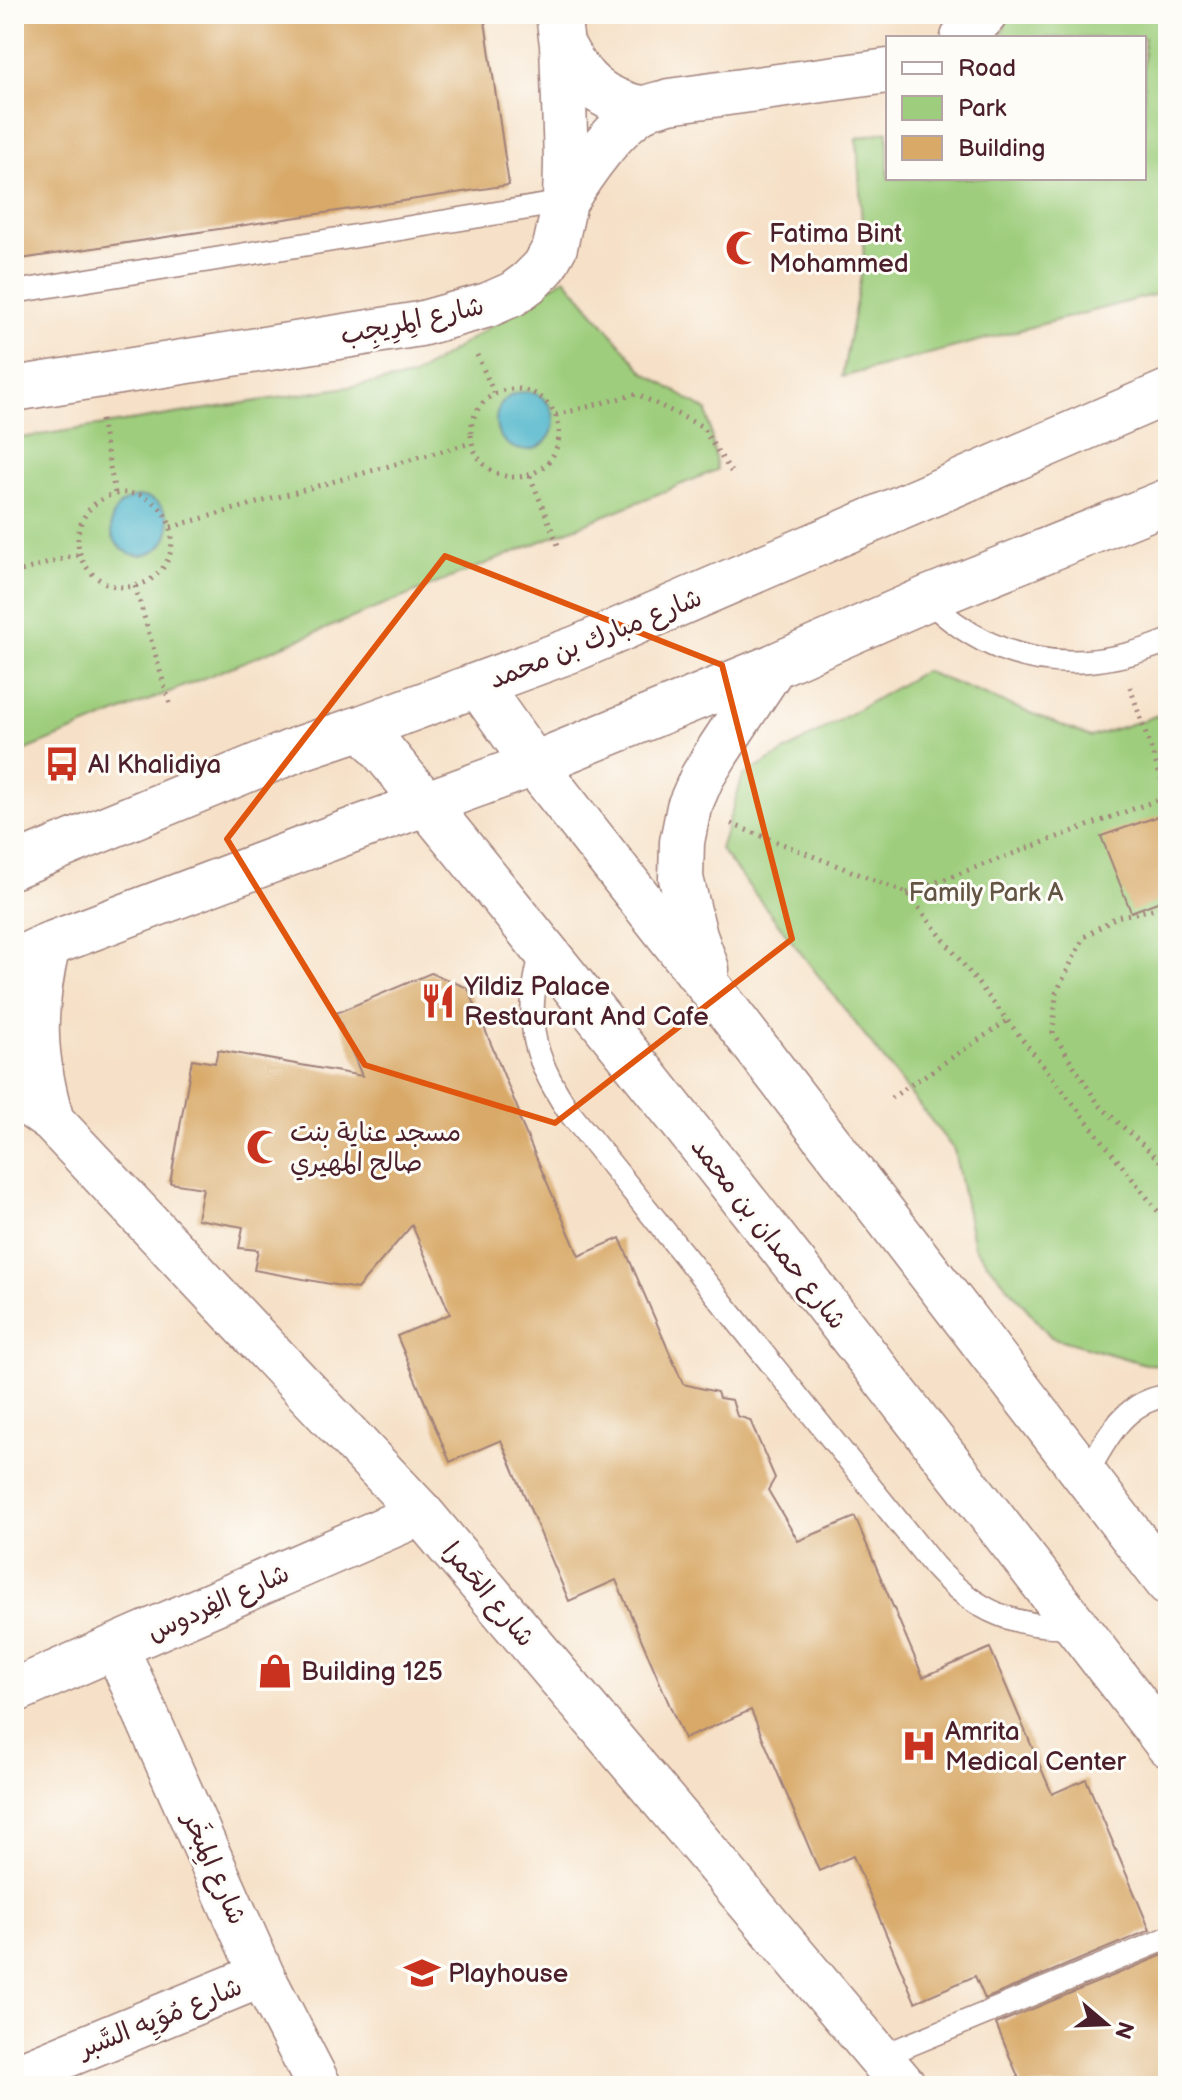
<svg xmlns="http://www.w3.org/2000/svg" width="1182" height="2100" font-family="'Balsamiq Sans','Playpen Sans Arabic',sans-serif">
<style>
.green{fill:#9ece7d;stroke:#747654;stroke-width:2}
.water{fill:#4db5cb;stroke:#4c6a7b;stroke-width:2}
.building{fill:#d8a967}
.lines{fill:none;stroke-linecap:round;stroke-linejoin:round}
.lane-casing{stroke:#a0807a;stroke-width:25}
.street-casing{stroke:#a0807a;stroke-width:47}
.secondary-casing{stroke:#a0807a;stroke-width:47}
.path{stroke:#a0807a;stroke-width:5;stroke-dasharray:2 6;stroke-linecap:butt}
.lane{stroke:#fff;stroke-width:22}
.street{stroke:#fff;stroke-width:44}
.secondary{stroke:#fff;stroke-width:44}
.marked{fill:none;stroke:#e0560e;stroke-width:6;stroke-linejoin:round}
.labels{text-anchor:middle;stroke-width:6;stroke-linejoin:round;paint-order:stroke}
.poi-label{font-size:26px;fill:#4a1f2b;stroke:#fdfcf7;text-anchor:start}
.street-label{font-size:26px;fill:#4a1f2b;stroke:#fdfcf7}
.park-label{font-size:26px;fill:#635444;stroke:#fdfcf7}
</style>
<rect width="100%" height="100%" fill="#fdfcf7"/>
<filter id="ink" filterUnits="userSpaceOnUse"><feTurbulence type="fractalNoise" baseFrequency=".0125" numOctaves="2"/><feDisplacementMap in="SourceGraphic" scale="16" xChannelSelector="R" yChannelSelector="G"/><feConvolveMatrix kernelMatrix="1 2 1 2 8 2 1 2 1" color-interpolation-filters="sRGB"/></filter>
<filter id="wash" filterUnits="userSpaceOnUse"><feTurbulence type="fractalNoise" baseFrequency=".006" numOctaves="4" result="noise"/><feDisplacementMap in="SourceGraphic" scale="32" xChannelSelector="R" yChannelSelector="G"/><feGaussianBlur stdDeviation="1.8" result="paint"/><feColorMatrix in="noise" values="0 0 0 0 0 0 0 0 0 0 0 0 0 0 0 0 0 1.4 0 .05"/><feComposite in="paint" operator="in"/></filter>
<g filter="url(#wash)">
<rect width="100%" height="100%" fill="#f6e1c8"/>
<path class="green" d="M1010,14H1168V291L842,377L864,259L857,138L888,131V178H1144V38H1000Z
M565,278L644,372L707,411L717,470L14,755V439L412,377Z
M924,671L1091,737L1168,712V1365L1145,1364L1051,1337L974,1247L954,1150L720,849L743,776Z"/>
<path class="water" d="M496 421a29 29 0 1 1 58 0a29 29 0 1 1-58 0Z
M111 526a29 29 0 1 1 58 0a29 29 0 1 1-58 0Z"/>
<g id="blocks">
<path class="building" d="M14,14H484L509,185L14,260Z
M1168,813V898L1131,912L1101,836Z
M431,973L468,988L521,1117L519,1118L579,1256L620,1238L683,1384L717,1392L719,1398L732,1400L737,1416L750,1420L775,1478L768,1490L798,1541L855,1517L923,1677L990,1648L1052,1794L1086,1779L1150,1930L985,1999L975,1976L915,2002L853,1856L819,1871L751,1710L684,1739L616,1580L569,1601L501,1440L450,1462L397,1336L450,1314L412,1225L357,1289L254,1270L258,1250L239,1248L243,1227L197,1219L203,1188L170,1183L192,1059L215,1063L218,1050L362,1076L336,1013Z
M1168,1953V2086H1022L996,2024Z"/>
</g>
</g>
<g filter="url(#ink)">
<use href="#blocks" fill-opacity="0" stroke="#a0807a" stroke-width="2"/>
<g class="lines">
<g class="lane-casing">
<path id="lane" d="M14,292L565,202
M926,599C936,607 945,616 955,623C1021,671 1094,671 1168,641
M543,947C524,1017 529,1052 569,1112L934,1566C975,1611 1015,1629 1077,1626
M1086,1475C1105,1441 1124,1400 1168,1396
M880,2057L1168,1938"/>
</g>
<g class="street-casing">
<path id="street" d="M963,38L985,14
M562,44C582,83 602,101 645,109
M565,202C582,173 615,126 644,109C651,105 661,104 669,101L888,71
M14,389L420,324L488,305L513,294L529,282L544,267L555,247L565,202L566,161L562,44L558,14
M48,945C32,1011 33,1055 52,1121
M14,1094L52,1121L421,1513L904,2086
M116,1647L262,1975L319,2086
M14,1691L421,1513
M14,2077L262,1975"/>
</g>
<g class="secondary-casing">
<path id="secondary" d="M478,685L534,764L718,998L1168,1583
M363,727C638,1061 904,1402 1168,1745
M14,866L298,749L363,727L577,648L1168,392
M14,961L48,945L353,830L534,764L774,666L926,599L1168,501
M707,969L695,936L681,878L682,842L689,807L702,777L718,751L774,666"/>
</g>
<path class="path" d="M477,355L494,393
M471 433a44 44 0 1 1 88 0a44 44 0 1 1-88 0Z
M556,415L637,394L701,426L734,476
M101,420L115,493
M530,476L560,550
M78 540a47 47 0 1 1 94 0a47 47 0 1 1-94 0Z
M171,527L471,443
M14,573L80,554
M135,586L171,708
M1130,687L1167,796
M731,824L907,893L1168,1224
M907,893L1168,796
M1168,906L1116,917L1084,937L1056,993L1053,1033L1099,1105L1168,1168
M891,1098L1007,1021"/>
<use href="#lane" class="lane"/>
<use href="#street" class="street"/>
<use href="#secondary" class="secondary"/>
</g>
</g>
<path class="marked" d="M445,556L722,665L792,939L555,1123L365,1065L227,839Z"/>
<defs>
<g id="mosque-bare" transform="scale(2.76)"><path d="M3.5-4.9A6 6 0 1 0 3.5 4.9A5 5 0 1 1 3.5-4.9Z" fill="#c8321e" stroke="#fdfcf7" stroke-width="2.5" paint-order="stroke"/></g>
<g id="bus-bare" transform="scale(2.76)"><path d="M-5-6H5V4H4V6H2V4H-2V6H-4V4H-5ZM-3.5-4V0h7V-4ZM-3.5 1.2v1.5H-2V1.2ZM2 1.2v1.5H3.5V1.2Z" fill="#c8321e" stroke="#fdfcf7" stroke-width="2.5" paint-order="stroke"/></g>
<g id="restaurant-bare" transform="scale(2.76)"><path d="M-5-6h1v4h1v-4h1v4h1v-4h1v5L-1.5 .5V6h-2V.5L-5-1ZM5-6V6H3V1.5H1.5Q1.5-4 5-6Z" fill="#c8321e" stroke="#fdfcf7" stroke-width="2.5" paint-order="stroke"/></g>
<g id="shop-bare" transform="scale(2.76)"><path d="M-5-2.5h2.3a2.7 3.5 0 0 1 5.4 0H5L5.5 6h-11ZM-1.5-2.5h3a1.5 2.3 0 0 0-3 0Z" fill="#c8321e" stroke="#fdfcf7" stroke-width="2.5" paint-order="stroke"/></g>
<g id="hospital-bare" transform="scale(2.76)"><path d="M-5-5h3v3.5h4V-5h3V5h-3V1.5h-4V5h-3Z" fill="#c8321e" stroke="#fdfcf7" stroke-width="2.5" paint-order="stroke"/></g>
<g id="school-bare" transform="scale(2.76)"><path d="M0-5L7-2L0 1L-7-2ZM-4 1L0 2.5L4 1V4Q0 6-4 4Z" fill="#c8321e" stroke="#fdfcf7" stroke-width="2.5" paint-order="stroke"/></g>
</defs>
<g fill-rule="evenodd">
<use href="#mosque-bare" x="743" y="248"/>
<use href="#bus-bare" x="62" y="764"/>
<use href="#restaurant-bare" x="438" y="1001"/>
<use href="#mosque-bare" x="264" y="1147"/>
<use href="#shop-bare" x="275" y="1671"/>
<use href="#hospital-bare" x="919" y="1746"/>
<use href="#school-bare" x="422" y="1973"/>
</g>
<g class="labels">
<g class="poi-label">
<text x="769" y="242">Fatima Bint<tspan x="769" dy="30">Mohammed</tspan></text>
<text x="88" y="773">Al Khalidiya</text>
<text x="464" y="995">Yildiz Palace<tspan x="464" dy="30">Restaurant And Cafe</tspan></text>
<text x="290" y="1141">مسجد عناية بنت<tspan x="290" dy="30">صالح المهيري</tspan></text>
<text x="301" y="1680">Building 125</text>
<text x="945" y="1740">Amrita<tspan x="945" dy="30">Medical Center</tspan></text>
<text x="448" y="1982">Playhouse</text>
</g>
<g class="street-label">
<text transform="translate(412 320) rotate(-12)" y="9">شارع المِرِيجِب</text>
<text transform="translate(595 638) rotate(-22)" y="9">شارع مبارك بن محمد</text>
<text transform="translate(769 1233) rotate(52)" y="9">شارع حمدان بن محمد</text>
<text transform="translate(489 1594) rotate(50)" y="9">شارع الحَمرا</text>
<text transform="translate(218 1602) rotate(-24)" y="9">شارع الفِردوس</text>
<text transform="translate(215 1868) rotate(66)" y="9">شارع المِبخَر</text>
<text transform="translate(160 2017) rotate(-22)" y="9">شارع مُوَيِه السَّبر</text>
</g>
<g class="park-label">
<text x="986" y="901">Family Park A</text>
</g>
</g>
<rect width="1182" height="2100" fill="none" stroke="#fdfcf7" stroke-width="48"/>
<rect x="886" y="36" width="260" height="144" fill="#fdfcf7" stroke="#b5a4a5" stroke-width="2"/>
<rect x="902" y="62" width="40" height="12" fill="#ffffff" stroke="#b5a4a5" stroke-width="2"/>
<text x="958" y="76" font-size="24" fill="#4a1f2b">Road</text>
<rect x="902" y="96" width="40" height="24" fill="#9ece7d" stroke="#b5a4a5" stroke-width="2"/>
<text x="958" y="116" font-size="24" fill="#4a1f2b">Park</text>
<rect x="902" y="136" width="40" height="24" fill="#d8a967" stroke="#b5a4a5" stroke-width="2"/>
<text x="958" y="156" font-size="24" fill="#4a1f2b">Building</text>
<g transform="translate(1106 2024) rotate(109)" stroke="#fdfcf7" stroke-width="6" paint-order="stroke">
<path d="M0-6L14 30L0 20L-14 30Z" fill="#4a1f2b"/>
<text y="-12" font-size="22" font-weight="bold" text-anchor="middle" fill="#4a1f2b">N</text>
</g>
</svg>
